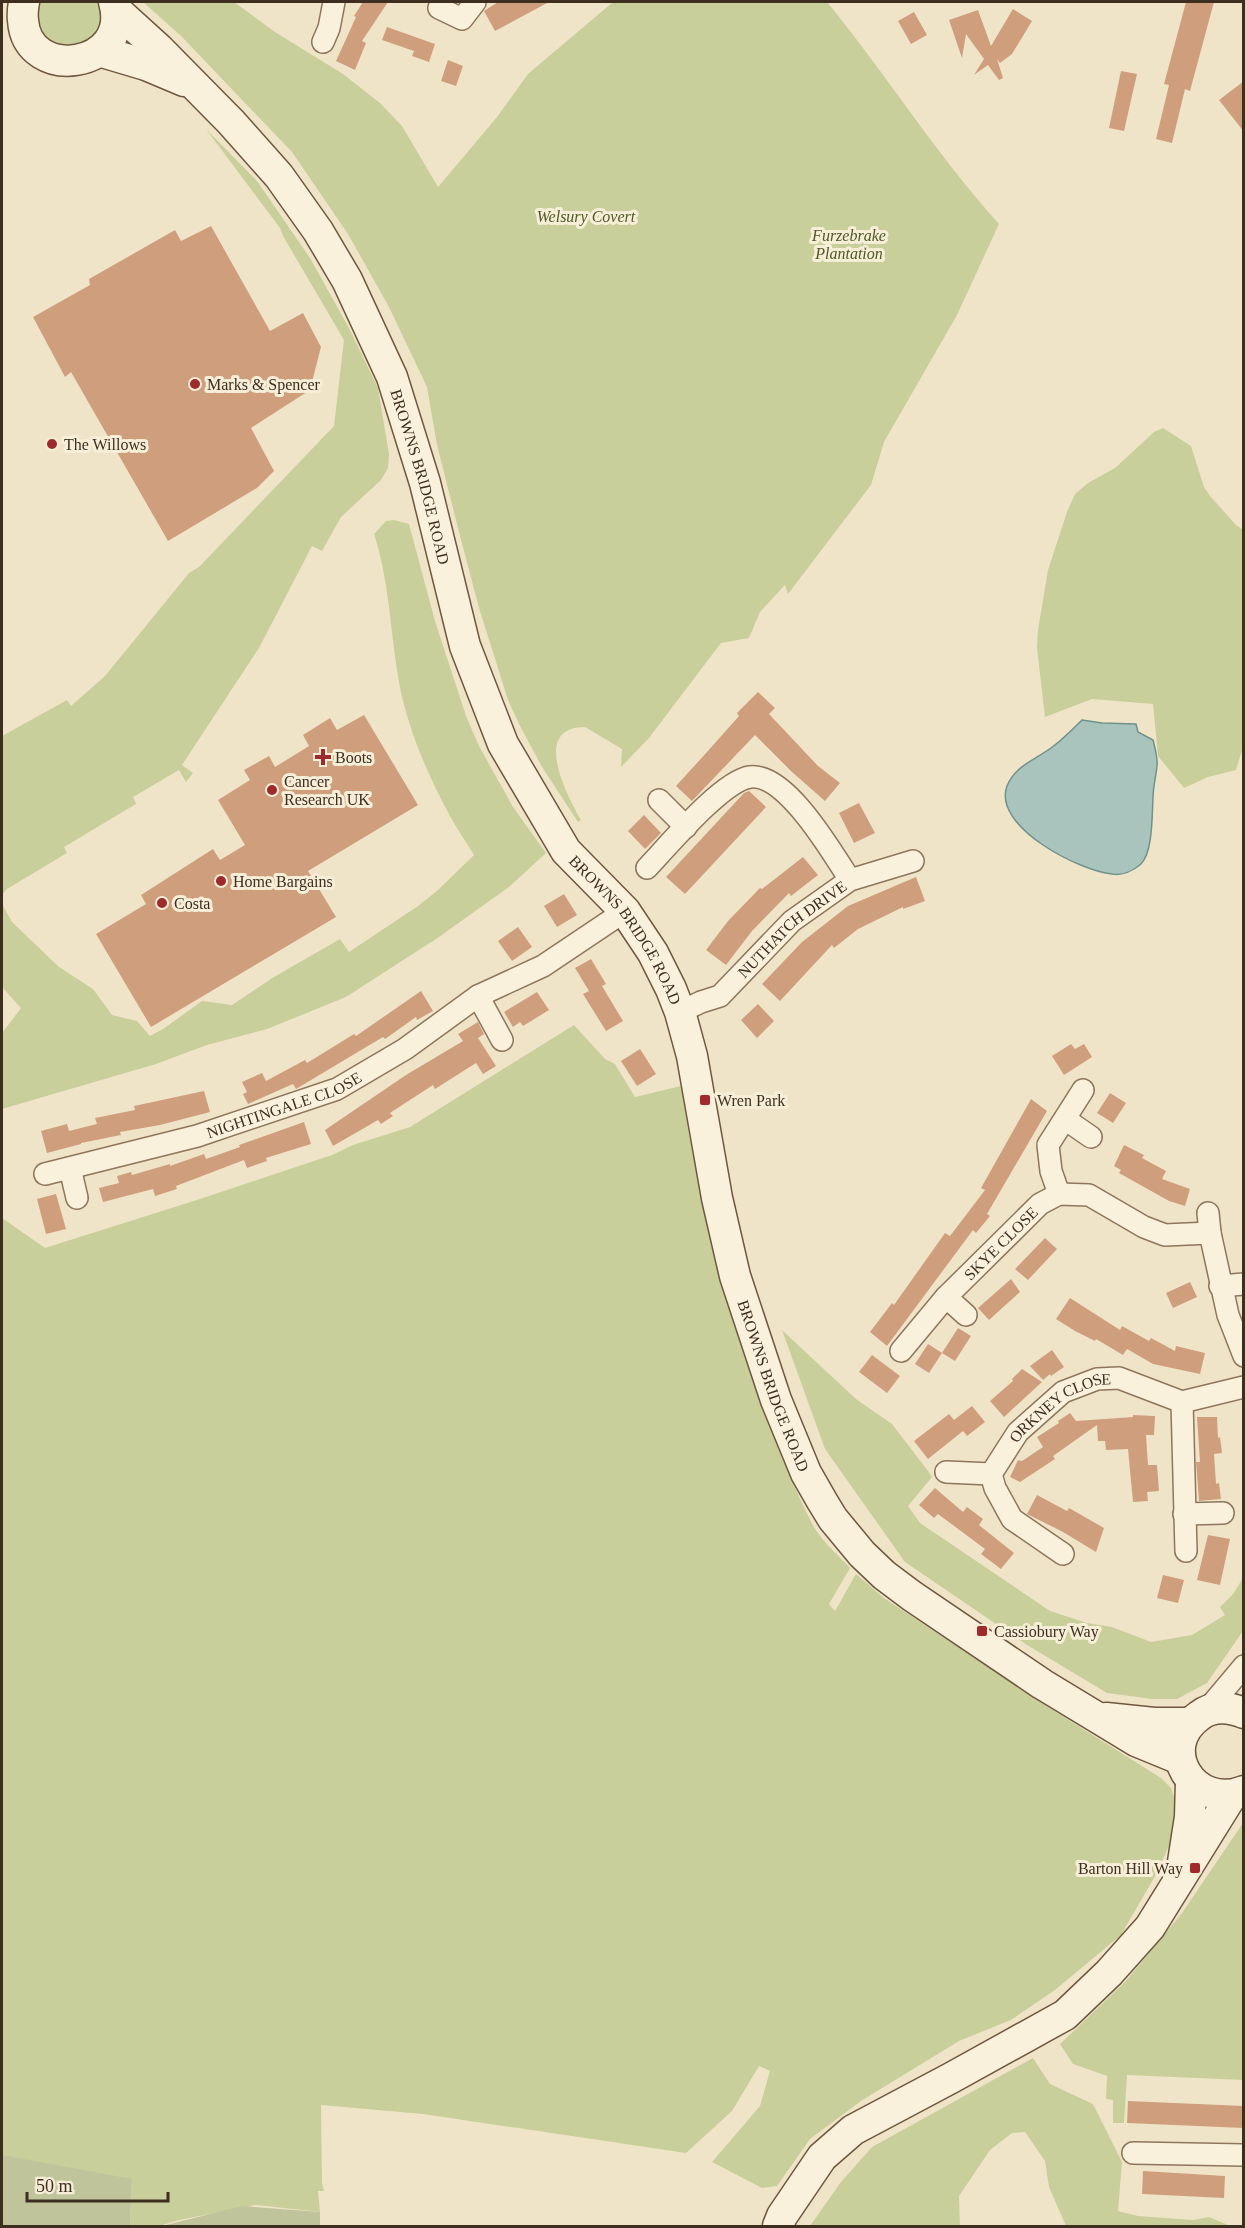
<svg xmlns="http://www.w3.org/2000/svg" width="1245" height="2228" font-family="Georgia,serif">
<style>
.green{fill:#c9cf9b}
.cemetery{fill:#bfc49a}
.water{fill:#a9c4bc;stroke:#6f938a;stroke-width:1.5}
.building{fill:#cf9f7d}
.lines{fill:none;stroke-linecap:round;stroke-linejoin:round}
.street-casing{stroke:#8d765c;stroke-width:24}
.secondary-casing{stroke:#6f573f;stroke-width:33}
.street{stroke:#faf1dc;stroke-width:21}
.secondary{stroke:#faf1dc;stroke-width:30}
.poi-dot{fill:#9e2a2b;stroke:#f7eed8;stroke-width:2}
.labels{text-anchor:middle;stroke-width:6;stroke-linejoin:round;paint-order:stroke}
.park-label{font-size:16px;font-style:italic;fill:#4d5a26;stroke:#f7eed8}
.poi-label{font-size:16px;fill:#3d2e20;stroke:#f7eed8;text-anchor:start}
.street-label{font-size:16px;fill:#3d2e20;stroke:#f7eed8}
</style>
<rect width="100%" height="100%" fill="#f0e4c8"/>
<path class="green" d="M38,2H99C108,28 95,36 75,48C44,42 32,35 38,2Z
M143,2H234L275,32L343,74L380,103L402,126L438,187L497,117L528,74L613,2H827C886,74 936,154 999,224L957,315L884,442L871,485L788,594L785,585L760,612L749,638L721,643L649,738L621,767L622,749L585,727C530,727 568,797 581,820L578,822L542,767L520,726L508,700L479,608L460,536L437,445L427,387L389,307L348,234L292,152L181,36Z
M206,129L257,181L310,258L349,328L378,388L389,454L388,468L381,480L341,517L322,551L312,546L259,648L182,765L193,773L186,782L179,770L133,797L136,804L64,847L67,853L7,889L2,895V736L67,700L71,706L105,676L189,573L199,567L334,426L344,340L283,236L280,228Z
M1163,428L1191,446L1204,487L1210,496L1236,525L1243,530V747L1236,770L1208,777L1184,788L1158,756L1153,704L1092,699L1045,717L1037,648L1038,630L1048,570L1067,512L1075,494L1088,483L1115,468L1154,432Z
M394,520L409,524L435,621L466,716L479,746L513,807L546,853L509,887L439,937L346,997L267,1029L207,1045L156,1064L2,1109V1033L21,1008L2,987V904L12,922L59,967L93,989L112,1015L137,1021L150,1036L163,1029L202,1001L232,1005L274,977L340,939L349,952L418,906L438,890L474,855C466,842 457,829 450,816C431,781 414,743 404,705C390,649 392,589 374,534L386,521Z
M574,1025L605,1059L615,1064L635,1097L681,1086C698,1200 726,1310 767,1417C782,1454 795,1492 814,1527C823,1542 838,1555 850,1568L829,1604L835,1611L856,1574L884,1598L1048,1707L1161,1778L1171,1788L1176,1803V1829L1158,1871L1121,1935L1055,1990L1011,2020L959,2041L861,2101L810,2139L777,2186L762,2188L712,2162L760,2106L770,2071L759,2066L732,2111L686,2153L423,2114L321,2105L322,2183L324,2191H318L320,2212L256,2205L179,2220L159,2226H130L132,2179L2,2226V1218L45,1248L200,1199L332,1155L353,1145L410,1127Z
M782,1330L856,1399L892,1424L928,1471L932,1477L908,1506L920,1523L1050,1611L1087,1623L1112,1627L1151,1642L1192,1635L1225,1615L1220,1607L1233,1594L1243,1578V1631L1207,1683L1177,1699H1152L1107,1693L1027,1645L905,1562L825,1449Z
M1243,1823V2080L1127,2075L1124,2123H1113V2100L1106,2099L1107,2076L1073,2064L1060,2044L1125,1982L1182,1913Z
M1033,2058L1050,2084L1093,2104L1122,2162L1118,2211L1138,2216L1193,2220L1209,2217L1228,2225L1226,2226H1066L1049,2187L1045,2161L1025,2132L1012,2133L990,2150L959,2196L960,2226H810L841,2182L872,2147Z"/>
<path class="cemetery" d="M2,2155L132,2179L130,2226H2Z
M242,2206L320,2212V2226H162Z"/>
<path class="water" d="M1082,720L1102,723L1136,724L1138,732L1153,740C1155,748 1158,758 1157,766C1156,777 1153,786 1153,798C1152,814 1153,852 1141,864C1133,871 1122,876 1112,874C1080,871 992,827 1007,786C1015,766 1036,759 1051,748C1062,740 1072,730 1082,720Z"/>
<path class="building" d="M363,2H388L362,41L366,43L355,70L336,61L356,17L354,16Z
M498,2H549L495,31L484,11Z
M1186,2H1214L1190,91L1185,89L1172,143L1156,139L1169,85L1164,84Z
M1013,9L1032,21L1012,54L1000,63L997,59L1003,78L999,80L988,65L974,75L984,59L966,34L962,58L949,20L978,10L991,46Z
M914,12L927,35L911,44L898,21Z
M387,27L435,44L429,62L412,56L414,51L382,40Z
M448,60L463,66L456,86L441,81Z
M1121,71L1137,74L1124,131L1109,128Z
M1244,81V132L1219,100Z
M211,226L270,331L303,313L321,347L310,390L251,428L274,471L257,488L168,541L71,372L65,377L33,317L90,285L89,279L175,230L181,241Z
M758,692L775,708L769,714L818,766L840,783L825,801L792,772L755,735L692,801L676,786L707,752L739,716L737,713Z
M364,715L418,805L308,871L336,917L151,1027L96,934L146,904L141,895L213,849L220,860L245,845L218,800L250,780L244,770L269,756L275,767L309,746L303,735L330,718L337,730Z
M749,791L766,807L685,894L666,877L744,793Z
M859,803L875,833L854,843L839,813Z
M644,815L661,833L645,849L628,831Z
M803,857L818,875L791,896L789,893L752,931L726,965L706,950L728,921L760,888L762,889Z
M916,877L925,901L903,909V907L858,929L834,948L832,945L780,1001L762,984L802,942L848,906Z
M564,894L577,915L557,927L544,906Z
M518,927L532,947L512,961L498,941Z
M591,959L606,984L602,986L623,1021L606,1031L583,994L589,991L575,968Z
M421,991L433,1011L417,1020L416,1017L385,1039L383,1037L296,1089L293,1084L248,1104L243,1094L247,1092L242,1082L262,1073L266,1081L305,1060L307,1063L354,1034L356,1036Z
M537,992L549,1010L523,1026L520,1022L513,1027L504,1012Z
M758,1004L774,1021L757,1038L741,1020Z
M478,1022L484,1034L478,1038L496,1066L483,1074L476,1063L435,1089L433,1085L390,1113L393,1116L381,1124L378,1120L333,1146L325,1130L406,1075L463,1041L458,1034Z
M1071,1044L1075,1049L1084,1044L1092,1057L1064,1075L1052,1056Z
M640,1049L656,1074L637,1086L621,1061Z
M204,1091L210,1112L160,1125L120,1132L121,1135L81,1143V1144L47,1153L41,1131L67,1124L69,1131L97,1124L95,1118L135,1110L134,1106Z
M1110,1093L1126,1103L1113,1123L1097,1113Z
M1031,1099L1047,1111L987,1214L990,1216L976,1233L973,1230L887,1346L870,1332L892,1303L894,1305L945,1233L950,1236L985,1190L981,1188Z
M304,1122L311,1144L266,1158L267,1161L247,1168L244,1160L176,1186L177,1189L155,1196L153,1189L103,1202L99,1188L119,1183L117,1176L131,1172L132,1175L170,1164V1166L204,1154L206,1159L240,1147L239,1145Z
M1124,1145L1144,1155L1142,1158L1166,1171L1162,1179L1190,1189L1185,1206L1169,1201L1119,1173L1121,1170L1114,1166Z
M56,1194L66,1229L46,1234L37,1199Z
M1045,1238L1057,1249L1028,1280L1015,1269Z
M1011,1279L1020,1292L989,1320L978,1308Z
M1190,1282L1197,1297L1173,1308L1166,1293Z
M1070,1298L1120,1330L1122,1326L1149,1341L1151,1338L1175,1351L1176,1346L1205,1353L1200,1374L1153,1364L1127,1349L1123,1355L1096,1339L1095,1341L1075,1331L1056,1319Z
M958,1328L971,1336L955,1361L942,1353Z
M928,1344L942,1353L929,1373L915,1364Z
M1052,1350L1064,1367L1051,1376L1050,1374L1043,1380L1030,1366Z
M872,1355L900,1376L887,1393L859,1372Z
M1022,1369L1042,1382L1004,1417L990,1401L1013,1381L1012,1379Z
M972,1406L985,1422L967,1436L963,1431L928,1459L914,1441L949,1414L954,1420Z
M1070,1413L1076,1421L1133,1417V1415L1155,1416L1154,1435H1146L1148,1465H1157L1159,1491L1147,1492L1148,1501L1133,1502L1128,1449L1106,1450L1105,1441H1098L1097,1425L1053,1456L1055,1459L1020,1482L1010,1477L1018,1460L1022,1461L1043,1447L1037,1437L1059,1423L1058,1421Z
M1197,1417H1217L1218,1438L1220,1437L1222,1453L1214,1454L1216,1484L1219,1483L1221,1499L1199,1501L1196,1462H1200Z
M935,1488L963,1512L967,1507L983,1519L979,1525L1014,1553L1001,1569L981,1554L985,1549L938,1514L934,1518L919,1505Z
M1037,1495L1067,1511L1069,1508L1104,1528L1096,1552L1063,1532L1027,1514Z
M1208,1535L1230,1539L1220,1585L1197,1580Z
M1163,1575L1184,1580L1178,1603L1157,1598Z
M1128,2101L1244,2106V2128L1127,2123Z
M1143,2171L1225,2176L1224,2198L1142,2194Z"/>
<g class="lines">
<g class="street-casing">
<g id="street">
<path d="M439,8L462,19L475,2"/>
<path d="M323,42L329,28L334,2"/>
<path d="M659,800L686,827"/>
<path d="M647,868C668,846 722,781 750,777C786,772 833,854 850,880"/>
<path d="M478,996L502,1040"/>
<path id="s1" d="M680,1012L701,1002L720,996L792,921L850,880L913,861"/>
<path d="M1065,1119L1091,1137"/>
<path d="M70,1168L77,1198"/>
<path id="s2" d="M45,1174L197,1136L337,1089L405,1049L478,996L543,966L625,911"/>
<path d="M1059,1194L1051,1171L1048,1145L1083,1090"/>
<path d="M1208,1213L1210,1233"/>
<path d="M1220,1286L1244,1284"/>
<path d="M946,1297L966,1315"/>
<path id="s3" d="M901,1351L946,1297L1040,1204L1059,1194L1089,1195L1144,1227L1165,1235L1210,1233L1228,1315L1244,1356"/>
<path d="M1182,1402L1186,1551"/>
<path d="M946,1472L991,1474"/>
<path d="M1184,1514L1223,1513"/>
<path id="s4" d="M1063,1554L1012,1519L995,1488L991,1474L1018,1432L1063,1392L1097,1379L1119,1378L1182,1402L1244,1387"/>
<path d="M1207,1710L1244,1666"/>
<path d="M1133,2153L1244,2155"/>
</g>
</g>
<g class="secondary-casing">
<g id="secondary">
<path d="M24,2C23,8 22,14 23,20C27,84 133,68 114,2"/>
<path id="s5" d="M116,10L159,49L231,122L279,176L318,231L347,280L392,377L425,483L465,646L503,744L566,851L625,911L653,953L671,989L680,1012L692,1056L717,1198L735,1276L776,1400L806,1473L822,1501L833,1519L862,1554L884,1575L912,1596L1042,1684L1136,1741L1180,1759"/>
<path d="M99,51L146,65L184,81"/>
<path d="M1244,1713C1229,1707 1213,1705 1199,1716C1155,1748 1194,1811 1244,1791"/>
<path d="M1106,1718L1154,1723H1190"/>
<path d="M1183,1862L1190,1817L1191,1781"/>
<path d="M778,2226L782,2216L822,2157L853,2130L951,2078L1065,2015L1109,1973L1150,1927L1232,1795"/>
</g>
</g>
<use href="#street" class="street"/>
<use href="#secondary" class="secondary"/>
</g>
<g class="poi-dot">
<circle cx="195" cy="384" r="6"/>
<circle cx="52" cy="444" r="6"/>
<path d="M320 748h6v6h6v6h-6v6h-6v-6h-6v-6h6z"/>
<circle cx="272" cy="790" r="6"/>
<circle cx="221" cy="881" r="6"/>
<circle cx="162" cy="903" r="6"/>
<rect x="699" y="1094" width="12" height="12" rx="3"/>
<rect x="976" y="1625" width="12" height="12" rx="3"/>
<rect x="1189" y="1862" width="12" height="12" rx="3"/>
</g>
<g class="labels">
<g class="park-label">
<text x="586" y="222">Welsury Covert</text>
<text x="849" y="241">Furzebrake<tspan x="849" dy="18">Plantation</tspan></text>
</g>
<g class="poi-label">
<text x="207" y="390">Marks &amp; Spencer</text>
<text x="64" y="450">The Willows</text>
<text x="335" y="763">Boots</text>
<text x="284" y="787">Cancer<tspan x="284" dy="18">Research UK</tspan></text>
<text x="233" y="887">Home Bargains</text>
<text x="174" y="909">Costa</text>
<text x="717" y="1106">Wren Park</text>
<text x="994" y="1637">Cassiobury Way</text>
<text x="1183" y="1874" text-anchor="end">Barton Hill Way</text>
</g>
<g class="street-label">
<text dy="6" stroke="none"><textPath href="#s5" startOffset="568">BROWNS BRIDGE ROAD</textPath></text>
<text dy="6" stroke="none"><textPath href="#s1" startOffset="142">NUTHATCH DRIVE</textPath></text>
<text dy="6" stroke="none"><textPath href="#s5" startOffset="1072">BROWNS BRIDGE ROAD</textPath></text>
<text dy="6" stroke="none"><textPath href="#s2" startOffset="249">NIGHTINGALE CLOSE</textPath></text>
<text dy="6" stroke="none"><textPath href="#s3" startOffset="147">SKYE CLOSE</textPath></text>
<text dy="6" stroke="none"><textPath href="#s5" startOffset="1558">BROWNS BRIDGE ROAD</textPath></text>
<text dy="6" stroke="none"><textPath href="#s4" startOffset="212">ORKNEY CLOSE</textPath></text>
</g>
</g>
<rect width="1245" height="2228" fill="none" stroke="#3d2e20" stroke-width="6"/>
<path d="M27 2192v9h141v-9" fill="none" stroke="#3d2e20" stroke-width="3"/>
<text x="36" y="2192" font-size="18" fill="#3d2e20" stroke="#f7eed8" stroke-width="4.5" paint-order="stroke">50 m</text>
</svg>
